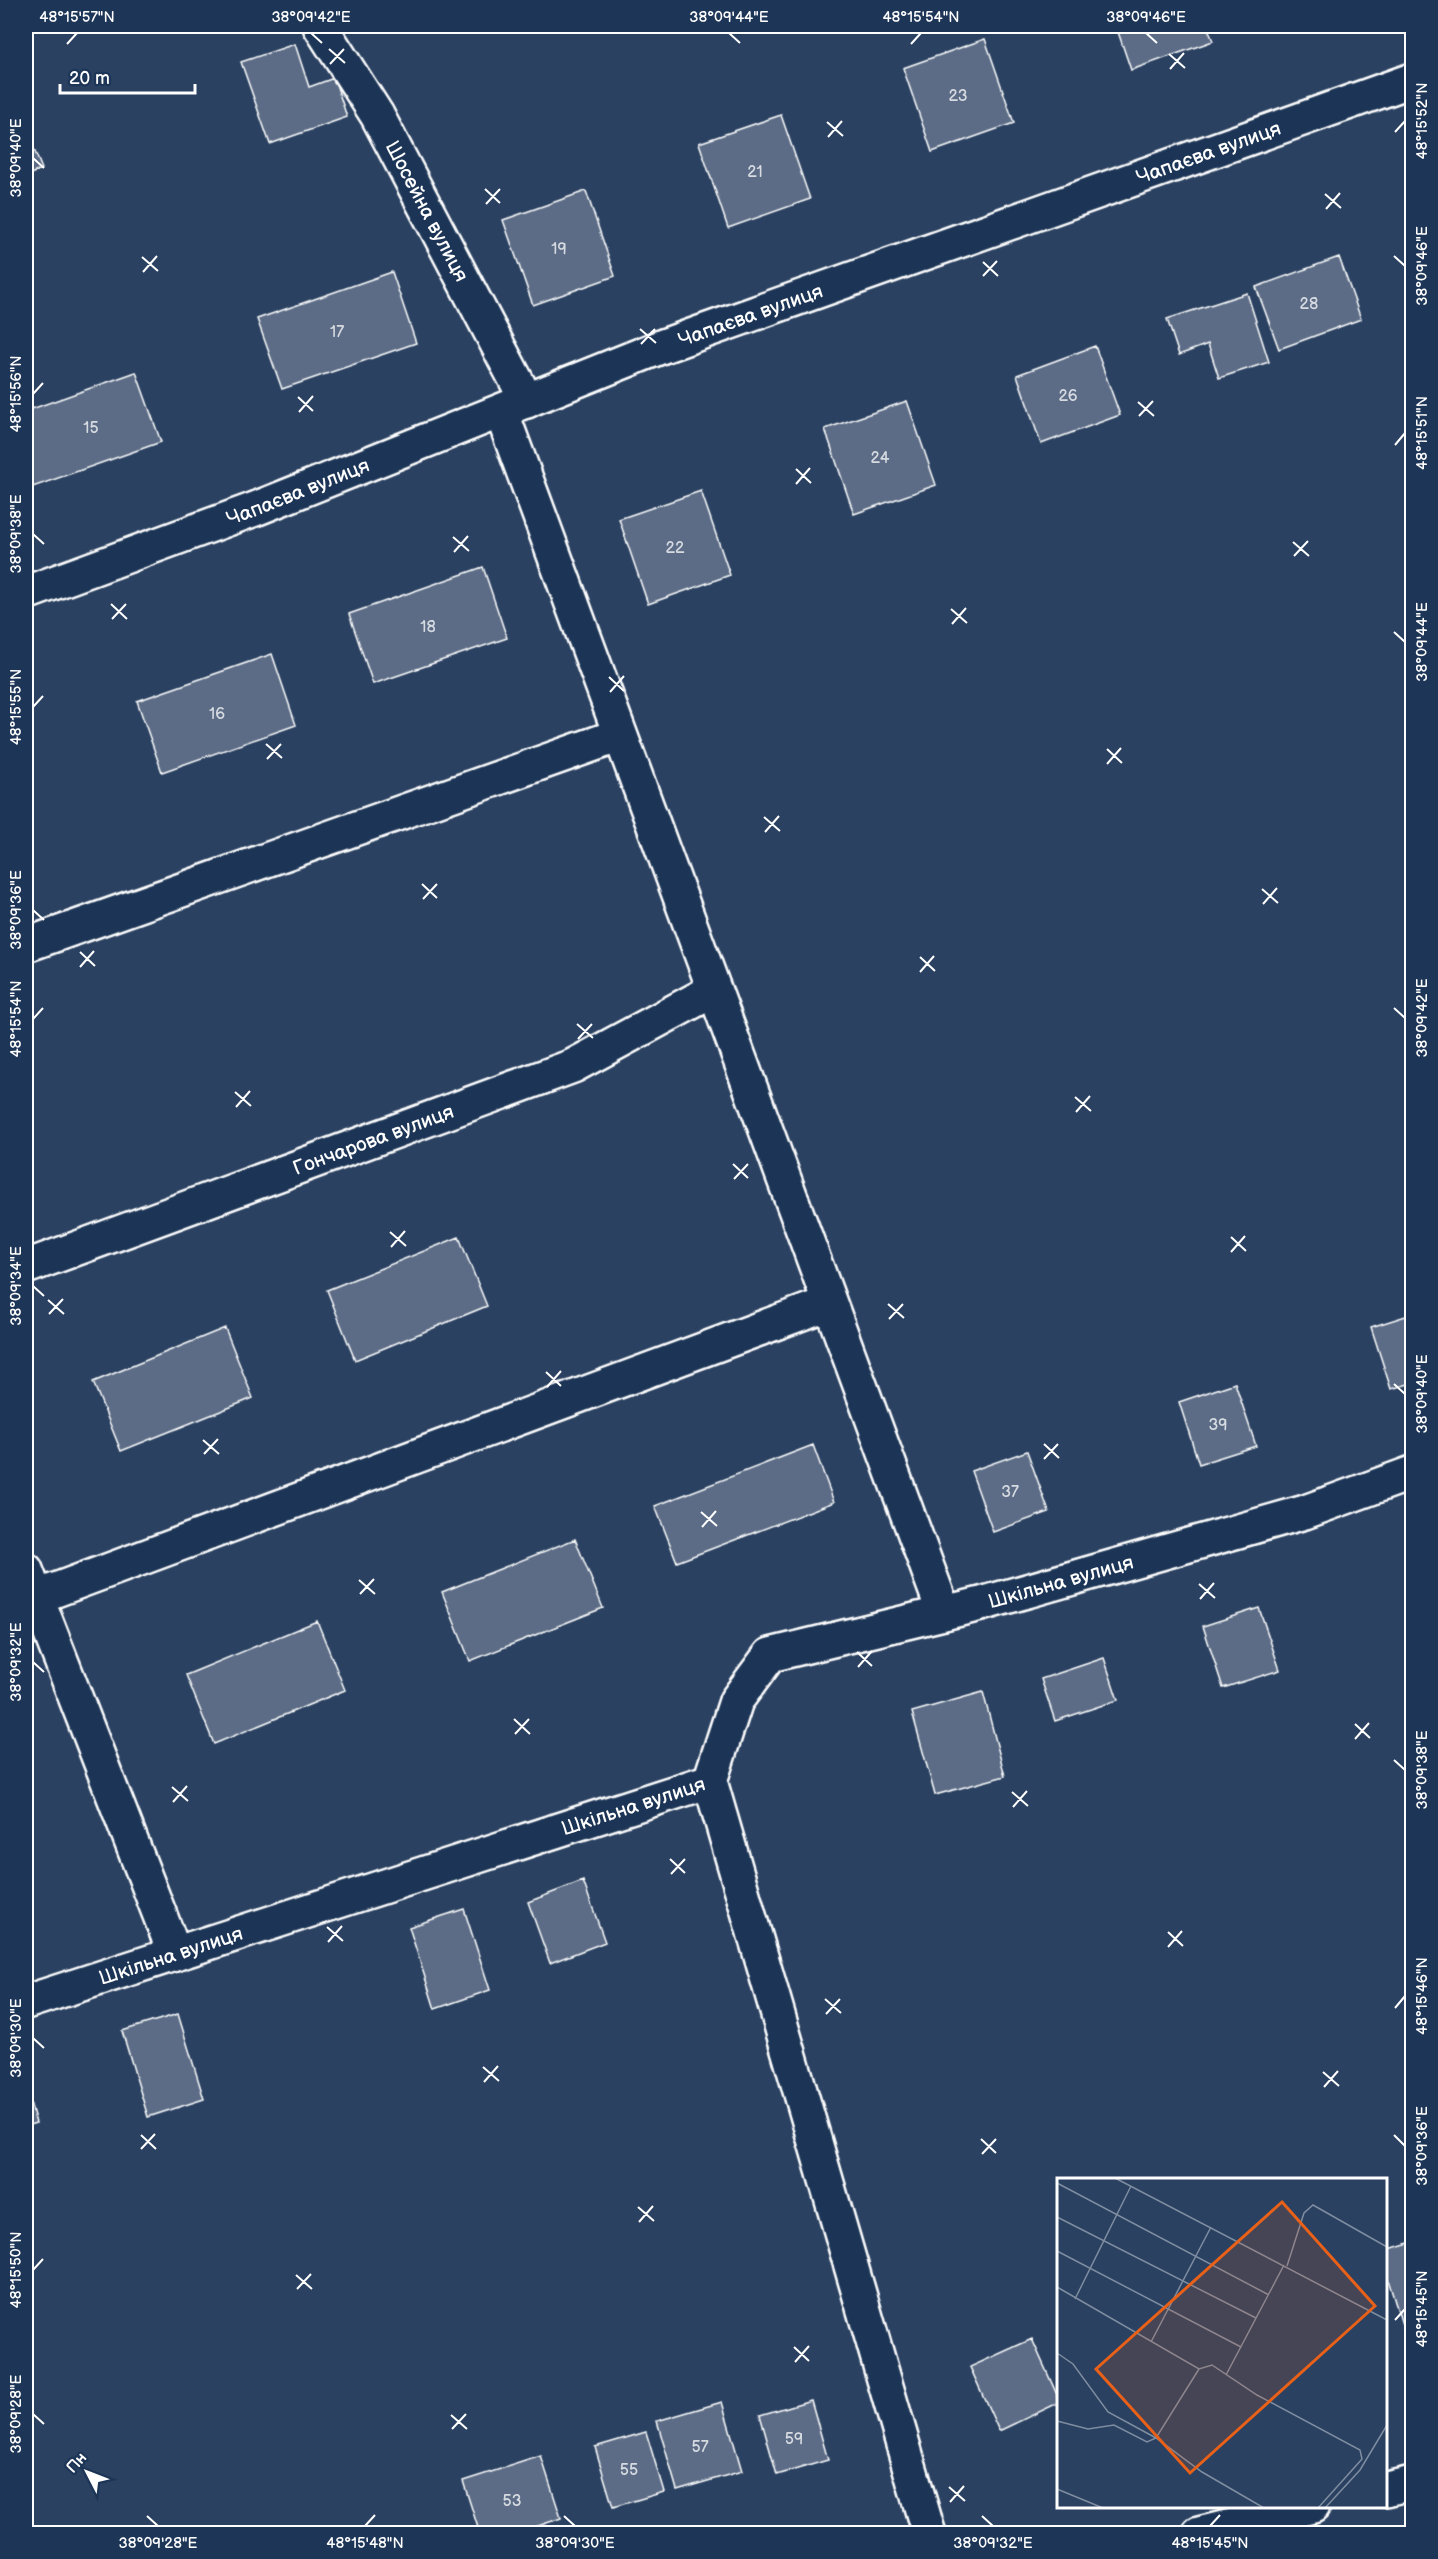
<svg xmlns="http://www.w3.org/2000/svg" width="1438" height="2559" font-family="'Balsamiq Sans',sans-serif">
<style>
.building{fill:#5b6c86;stroke:#fff;stroke-width:1.5}
.lines{fill:none;stroke-linecap:round;stroke-linejoin:round}
.minor-casing{stroke:#fff;stroke-width:38}
.minor{stroke:#1d3557;stroke-width:33}
.ticks{fill:none;stroke:#fff;stroke-width:2}
.labels{text-anchor:middle;stroke-width:6;stroke-linejoin:round;paint-order:stroke}
.number-label{font-size:16px;fill:#d6dae1}
.street-label{font-size:20px;fill:#fff;stroke:#1d3557}
.inset-road{fill:none;stroke:#7f8da0;stroke-width:1.5}
.view{fill:#e96118;fill-opacity:0.15;stroke:#e96118;stroke-width:3}
.inset-edge{fill:none;stroke:#fff;stroke-width:3}
.neatline{fill:none;stroke:#fff;stroke-width:2}
.ticks-label{font-size:15px;text-anchor:middle;fill:#fff}
</style>
<rect width="100%" height="100%" fill="#2a4161"/>
<filter id="ink" filterUnits="userSpaceOnUse"><feTurbulence type="fractalNoise" baseFrequency=".0167" numOctaves="2"/><feDisplacementMap in="SourceGraphic" scale="12" xChannelSelector="R" yChannelSelector="G"/><feConvolveMatrix kernelMatrix="1 2 1 2 8 2 1 2 1" color-interpolation-filters="sRGB"/></filter>
<g filter="url(#ink)">
<path class="building" d="M1116,26H1207L1213,41L1131,70Z
M985,39L1014,123L932,152L903,68Z
M295,44L309,87L334,78L347,117L270,144L241,62Z
M781,115L810,199L728,228L699,143Z
M26,130L42,169L26,176Z
M586,191L615,276L533,305L503,220Z
M1339,257L1361,319L1279,349L1256,287Z
M392,272L416,343L282,389L257,319Z
M1247,293L1269,362L1219,378L1208,344L1179,355L1167,319Z
M1095,346L1120,415L1041,444L1017,375Z
M136,372L161,442L27,489L26,411Z
M907,401L936,485L854,514L825,429Z
M701,491L730,575L648,604L619,519Z
M483,567L507,638L373,684L349,614Z
M272,654L296,725L162,772L137,701Z
M459,1237L487,1306L355,1360L327,1290Z
M1412,1314V1383L1391,1389L1371,1327Z
M225,1328L253,1398L121,1451L93,1382Z
M1235,1383L1256,1446L1199,1464L1179,1402Z
M813,1445L834,1502L677,1562L655,1506Z
M1027,1451L1049,1512L993,1532L971,1471Z
M575,1539L603,1608L470,1661L442,1592Z
M1259,1608L1280,1670L1223,1688L1203,1626Z
M317,1621L345,1690L214,1744L186,1675Z
M1104,1658L1118,1700L1055,1721L1041,1679Z
M983,1692L1005,1776L935,1795L912,1712Z
M583,1881L605,1942L550,1963L528,1902Z
M464,1909L490,1990L435,2009L409,1927Z
M178,2014L204,2099L148,2117L122,2031Z
M26,2088L36,2123L26,2126Z
M1412,2242V2332L1405,2334L1386,2273V2250Z
M1032,2339L1058,2397V2403L999,2431L970,2367Z
M811,2400L828,2460L777,2475L760,2415Z
M722,2402L742,2471L677,2490L657,2421Z
M646,2432L664,2492L613,2507L595,2447Z
M541,2456L561,2518L515,2534H480L463,2481Z"/>
<g class="lines">
<g class="minor-casing">
<g id="minor">
<path id="s1" d="M320,26L377,115L527,401"/>
<path d="M501,411L944,1613"/>
<path id="s2" d="M26,593L255,509L663,346L1412,80"/>
<path d="M26,945L620,735"/>
<path id="s3" d="M26,1267L573,1066L714,990"/>
<path d="M26,1570L175,1954"/>
<path d="M26,1601L829,1303"/>
<path d="M710,1781L929,2534"/>
<path id="s4" d="M26,2002L710,1781L736,1701L770,1655L981,1604L1305,1512L1412,1473"/>
<path d="M1386,2489L1412,2483"/>
<path d="M1199,2534L1313,2506"/>
</g>
</g>
<use href="#minor" class="minor"/>
</g>
</g>
<path class="ticks" d="M311,33L322,43M729,33L740,43M1146,33L1157,43M67,44L77,33M911,44L921,33M329,49L345,63M1169,54L1185,68M330,64L344,49M1170,69L1184,53M827,122L843,136M1395,132L1405,121M828,137L842,121M33,158L44,168M485,189L500,203M1325,194L1341,208M486,204L500,189M1326,209L1340,193M1394,256L1405,266M142,257L158,271M983,262L998,276M143,272L157,256M983,276L997,261M640,329L656,343M641,344L655,329M33,394L43,383M298,397L313,411M1138,402L1154,416M299,412L313,396M1139,416L1153,401M1395,445L1405,433M796,469L811,483M796,484L810,468M33,534L44,544M453,537L469,551M1293,542L1309,556M454,552L468,536M1294,556L1308,541M111,604L127,619M951,609L967,623M112,619L126,604M952,624L966,608M1394,632L1405,642M609,677L624,691M610,692L624,676M33,707L43,696M266,744L282,758M1107,749L1122,763M267,759L281,744M1107,764L1121,748M764,817L780,831M765,832L779,816M422,884L437,898M1262,889L1278,903M423,899L437,884M1263,904L1277,888M33,910L44,920M80,952L95,966M920,957L935,971M80,967L94,951M920,972L934,956M1394,1008L1405,1018M33,1019L43,1008M577,1024L593,1038M578,1039L592,1024M235,1092L251,1106M1075,1097L1091,1111M236,1107L250,1091M1076,1112L1090,1096M733,1164L748,1178M734,1179L748,1164M390,1232L406,1246M1231,1237L1246,1251M391,1247L405,1231M1231,1252L1245,1236M33,1286L44,1296M48,1300L64,1314M888,1304L904,1318M49,1314L63,1299M889,1319L903,1304M546,1372L561,1386M1394,1384L1405,1394M547,1387L561,1371M203,1440L219,1454M1044,1444L1059,1458M204,1454L218,1439M1044,1459L1058,1444M701,1512L717,1526M702,1527L716,1511M359,1580L375,1594M1199,1584L1215,1598M360,1594L374,1579M1200,1599L1214,1583M857,1652L872,1666M33,1662L44,1672M858,1667L872,1651M514,1719L530,1734M1355,1724L1370,1738M515,1734L529,1719M1355,1739L1369,1723M1394,1760L1405,1770M172,1787L188,1801M1012,1792L1028,1806M173,1802L187,1786M1013,1807L1027,1791M670,1859L685,1873M671,1874L685,1859M327,1927L343,1941M1168,1932L1183,1946M328,1942L342,1926M1168,1947L1182,1931M825,1999L841,2013M1395,2008L1405,1996M826,2014L840,1999M33,2038L44,2048M483,2067L499,2081M1323,2072L1339,2086M484,2082L498,2066M1324,2087L1338,2071M141,2135L156,2149M1394,2135L1405,2146M981,2139L996,2153M141,2149L155,2134M982,2154L996,2139M638,2207L654,2221M639,2222L653,2206M33,2270L43,2259M296,2275L312,2289M297,2289L311,2274M1395,2320L1405,2309M794,2347L809,2361M795,2362L809,2346M33,2414L44,2424M451,2415L467,2429M452,2429L466,2414M949,2487L965,2501M950,2502L964,2486M147,2516L158,2526M564,2516L575,2526M982,2516L993,2526M365,2526L375,2515M1210,2526L1220,2515"/>
<g class="labels">
<g class="number-label">
<text x="958" y="101">23</text>
<text x="755" y="177">21</text>
<text x="559" y="254">19</text>
<text x="1309" y="309">28</text>
<text x="337" y="337">17</text>
<text x="1068" y="401">26</text>
<text x="91" y="433">15</text>
<text x="880" y="463">24</text>
<text x="675" y="553">22</text>
<text x="428" y="632">18</text>
<text x="217" y="719">16</text>
<text x="1218" y="1430">39</text>
<text x="1010" y="1497">37</text>
<text x="794" y="2444">59</text>
<text x="700" y="2452">57</text>
<text x="629" y="2475">55</text>
<text x="512" y="2506">53</text>
</g>
<g class="street-label">
<text dy="7" stroke="none"><textPath href="#s2" startOffset="1262">Чапаєва вулиця</textPath></text>
<text dy="7" stroke="none"><textPath href="#s1" startOffset="214">Шосейна вулиця</textPath></text>
<text dy="7" stroke="none"><textPath href="#s2" startOffset="776">Чапаєва вулиця</textPath></text>
<text dy="7" stroke="none"><textPath href="#s2" startOffset="290">Чапаєва вулиця</textPath></text>
<text dy="7" stroke="none"><textPath href="#s3" startOffset="370">Гончарова вулиця</textPath></text>
<text dy="7" stroke="none"><textPath href="#s4" startOffset="1160">Шкільна вулиця</textPath></text>
<text dy="7" stroke="none"><textPath href="#s4" startOffset="638">Шкільна вулиця</textPath></text>
<text dy="7" stroke="none"><textPath href="#s4" startOffset="152">Шкільна вулиця</textPath></text>
</g>
</g>
<g transform="translate(1057 2178)">
<rect width="330" height="330" fill="#2a4161"/>
<path class="inset-road" d="M58,0L330,142M0,5L212,117M0,39L199,140M0,73L184,169M230,88L247,35L256,27L330,69M0,109L142,191L155,187L200,217L303,272L305,281L261,330M18,121L74,8M94,164L154,49M0,175L16,186L51,234L99,260L145,294L207,330M169,197L227,87M0,243L31,251L57,247L90,264L99,260L142,191M0,311L46,330M268,330L303,292L330,247"/>
<path class="view" d="M225,24L318,128L133,295L39,191Z"/>
<rect width="330" height="330" class="inset-edge"/>
</g>
<rect width="1438" height="2559" fill="none" stroke="#1d3557" stroke-width="66"/>
<g transform="translate(87 2472) rotate(312)" stroke="#1d3557" stroke-width="4.5" paint-order="stroke">
<path d="M0-4.5L10 22L0 15L-10 22Z" fill="#ffffff"/>
<text y="-9" font-size="16" font-weight="bold" text-anchor="middle" fill="#ffffff">Пн</text>
</g>
<path d="M60 84v9h135v-9" fill="none" stroke="#ffffff" stroke-width="3"/>
<text x="69" y="84" font-size="18" fill="#ffffff" stroke="#1d3557" stroke-width="4.5" paint-order="stroke">20 m</text>
<rect x="33" y="33" width="1372" height="2493" class="neatline"/>
<g class="ticks-label">
<text x="77" y="22">48°15'57"N</text>
<text x="311" y="22">38°09'42"E</text>
<text x="729" y="22">38°09'44"E</text>
<text x="921" y="22">48°15'54"N</text>
<text x="1146" y="22">38°09'46"E</text>
<text transform="translate(1422 121) rotate(-90)" y="5">48°15'52"N</text>
<text transform="translate(16 158) rotate(-90)" y="5">38°09'40"E</text>
<text transform="translate(1422 266) rotate(-90)" y="5">38°09'46"E</text>
<text transform="translate(16 394) rotate(-90)" y="5">48°15'56"N</text>
<text transform="translate(1422 433) rotate(-90)" y="5">48°15'51"N</text>
<text transform="translate(16 534) rotate(-90)" y="5">38°09'38"E</text>
<text transform="translate(1422 642) rotate(-90)" y="5">38°09'44"E</text>
<text transform="translate(16 707) rotate(-90)" y="5">48°15'55"N</text>
<text transform="translate(16 910) rotate(-90)" y="5">38°09'36"E</text>
<text transform="translate(1422 1018) rotate(-90)" y="5">38°09'42"E</text>
<text transform="translate(16 1019) rotate(-90)" y="5">48°15'54"N</text>
<text transform="translate(16 1286) rotate(-90)" y="5">38°09'34"E</text>
<text transform="translate(1422 1394) rotate(-90)" y="5">38°09'40"E</text>
<text transform="translate(16 1662) rotate(-90)" y="5">38°09'32"E</text>
<text transform="translate(1422 1770) rotate(-90)" y="5">38°09'38"E</text>
<text transform="translate(1422 1996) rotate(-90)" y="5">48°15'46"N</text>
<text transform="translate(16 2038) rotate(-90)" y="5">38°09'30"E</text>
<text transform="translate(1422 2146) rotate(-90)" y="5">38°09'36"E</text>
<text transform="translate(16 2270) rotate(-90)" y="5">48°15'50"N</text>
<text transform="translate(1422 2309) rotate(-90)" y="5">48°15'45"N</text>
<text transform="translate(16 2414) rotate(-90)" y="5">38°09'28"E</text>
<text x="158" y="2548">38°09'28"E</text>
<text x="365" y="2548">48°15'48"N</text>
<text x="575" y="2548">38°09'30"E</text>
<text x="993" y="2548">38°09'32"E</text>
<text x="1210" y="2548">48°15'45"N</text>
</g>
</svg>
